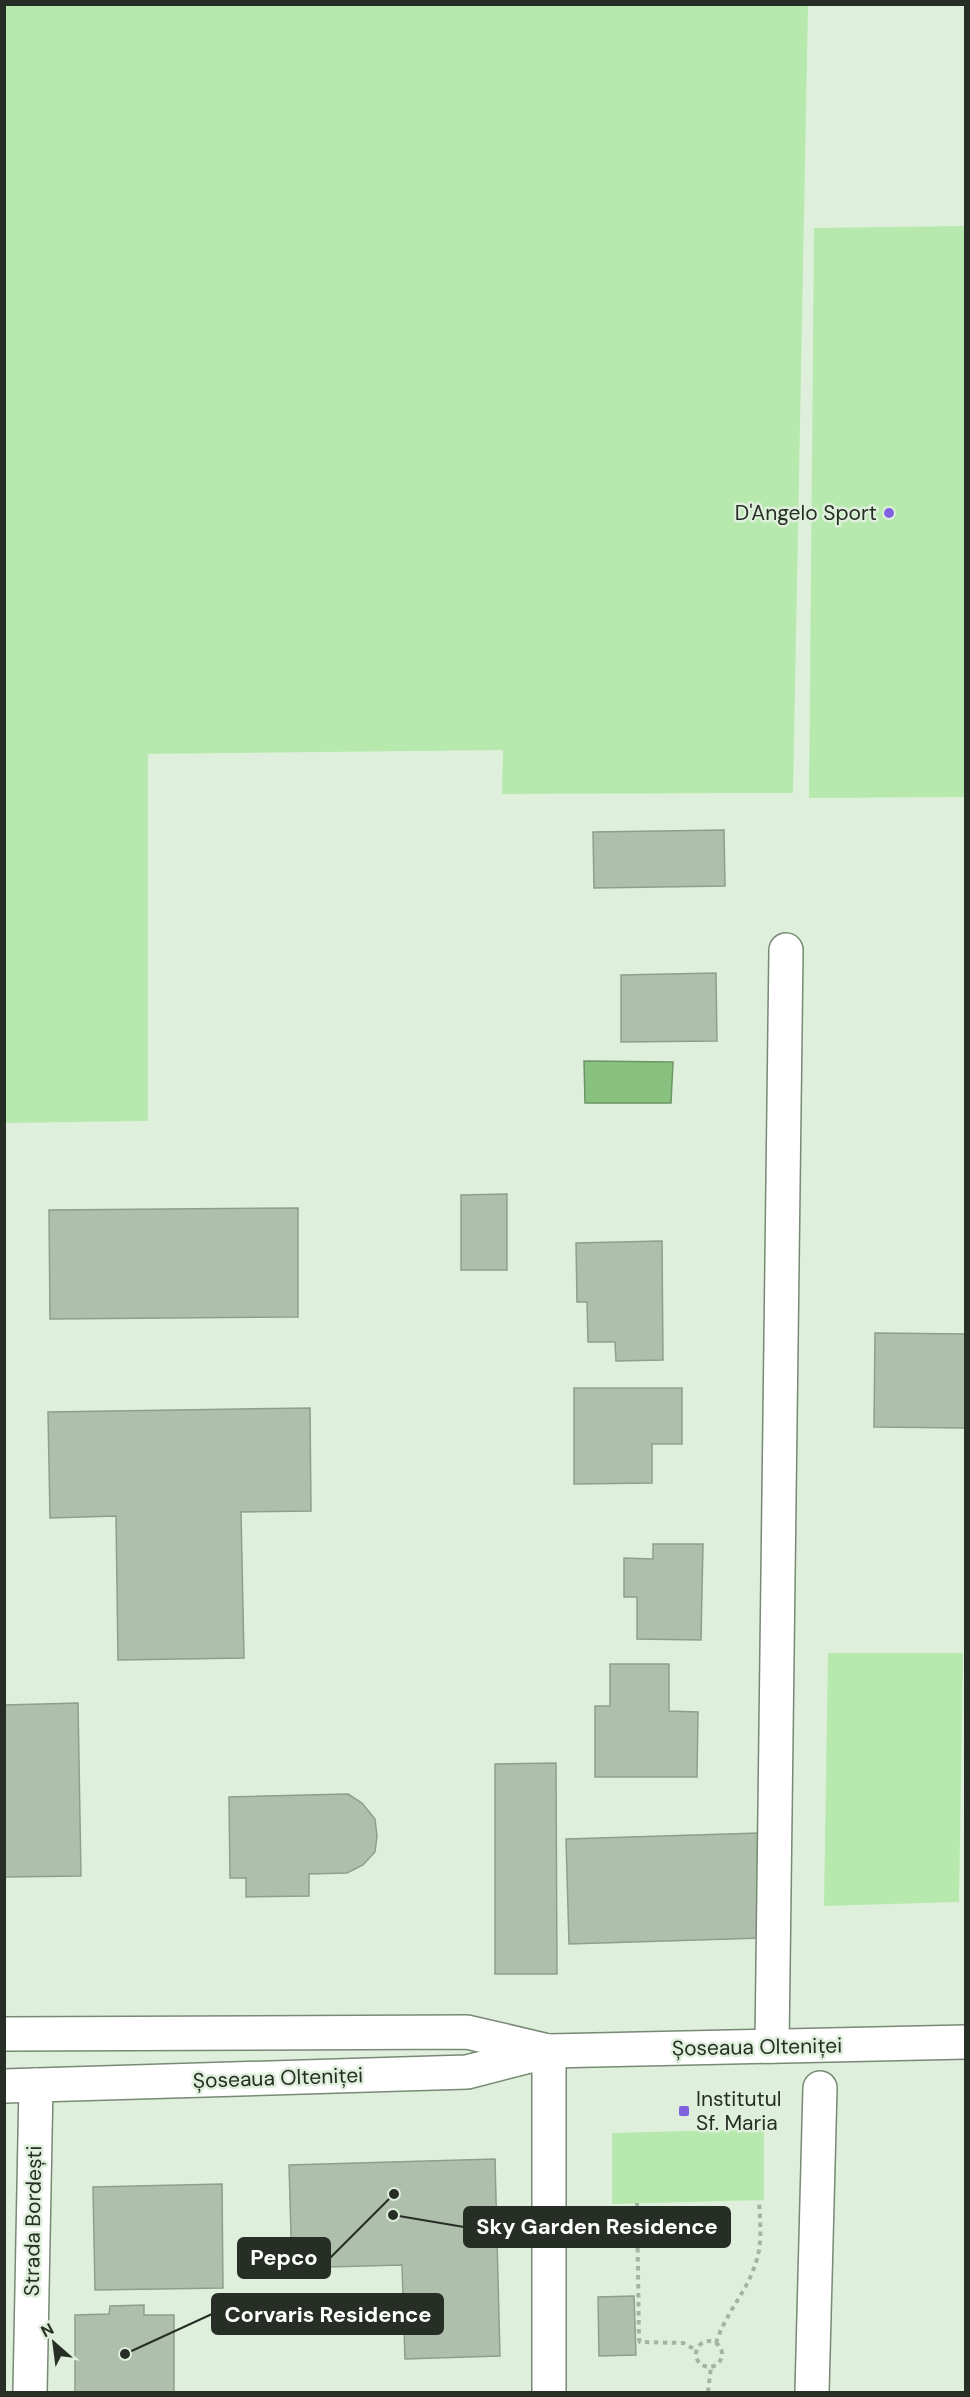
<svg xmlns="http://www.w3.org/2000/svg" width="970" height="2397" font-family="'DM Sans',sans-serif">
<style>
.green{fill:#b7e9ae}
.water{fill:#89c17e;stroke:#6c9564;stroke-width:1.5}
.building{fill:#aec0ab;stroke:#8e9f8b;stroke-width:1.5}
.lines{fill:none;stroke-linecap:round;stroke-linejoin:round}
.minor-casing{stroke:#788975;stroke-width:36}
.major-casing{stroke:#788975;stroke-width:36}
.path{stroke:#a5b3a2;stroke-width:4;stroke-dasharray:4.5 4.5;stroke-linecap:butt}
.minor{stroke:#fff;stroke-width:33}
.major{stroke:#fff;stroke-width:33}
.poi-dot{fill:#7f63de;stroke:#def0db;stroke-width:2}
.labels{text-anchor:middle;stroke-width:5;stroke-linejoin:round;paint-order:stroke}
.poi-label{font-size:21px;fill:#272e26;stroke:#def0db;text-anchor:end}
.street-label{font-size:21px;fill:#272e26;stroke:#def0db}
.leader{fill:none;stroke:#272e26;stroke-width:2}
.callout-dot{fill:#272e26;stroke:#def0db;stroke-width:2}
.callout{fill:#272e26;stroke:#272e26;stroke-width:2}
.callout-label{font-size:22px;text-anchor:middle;font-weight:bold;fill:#fff}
</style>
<rect width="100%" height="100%" fill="#def0db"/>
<path class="green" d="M4,5H808L793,793L502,794L503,750L148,754V1121L5,1123Z
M965,226V797L809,798L814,228Z
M828,1653H963L959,1902L824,1906Z
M764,2129V2200L612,2204V2133Z"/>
<path class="water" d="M584,1061L673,1062L671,1103H585Z"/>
<path class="building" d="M724,830L725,886L594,888L593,832Z
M716,973L717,1041L621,1042V975Z
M507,1194V1270H461V1195Z
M298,1208V1317L50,1319L49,1210Z
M662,1241L663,1360L616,1361L615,1342H588L587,1302H577L576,1243Z
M875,1333L966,1334V1428L874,1427Z
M574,1388H682V1444H652V1483L574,1484Z
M310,1408L311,1511L241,1512L244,1658L118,1660L116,1516L50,1518L48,1412Z
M653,1544H703L701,1640L637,1639V1597H624V1558L653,1559Z
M610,1664H669V1711L698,1712L697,1777H595V1706H610Z
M78,1703L81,1876L4,1877V1705Z
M556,1763L557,1974H495V1764Z
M348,1794L362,1803L375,1819L377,1836L375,1852L363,1865L347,1873L309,1874V1896L246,1897V1878H230L229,1797Z
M759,1833L762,1938L569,1944L566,1839Z
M495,2159L500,2356L405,2359L402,2265L292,2268L289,2165Z
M222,2184L223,2288L95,2290L93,2187Z
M634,2296L636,2355L599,2356L598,2297Z
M144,2305V2315H174V2392H75V2315L109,2314L110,2306Z"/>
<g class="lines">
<g class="minor-casing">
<path id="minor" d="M772,2046L786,950
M549,2051V2392
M30,2392L36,2085
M812,2392L820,2088"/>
</g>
<g class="major-casing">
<path id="major" d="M4,2034L467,2032L544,2050
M4,2086L467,2072L549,2051L966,2042"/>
</g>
<path class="path" d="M637,2203L639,2339L640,2342L683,2343L696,2350
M696 2354a13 13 0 1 1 26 0a13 13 0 1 1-26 0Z
M716,2343C725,2314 746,2293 755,2265C763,2244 760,2222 759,2200
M708,2392L711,2367"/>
<use href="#minor" class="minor"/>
<use href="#major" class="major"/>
</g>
<g class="poi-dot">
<circle cx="889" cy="513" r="6"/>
<rect x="678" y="2105" width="12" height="12" rx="3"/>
</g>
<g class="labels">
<g class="poi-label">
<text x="877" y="520">D'Angelo Sport</text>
<text x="696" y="2106" text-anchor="start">Institutul<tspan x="696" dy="24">Sf. Maria</tspan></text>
</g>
<g class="street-label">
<text transform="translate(757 2047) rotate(-1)" y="7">Șoseaua Olteniței</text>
<text transform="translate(278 2078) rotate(-2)" y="7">Șoseaua Olteniței</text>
<text transform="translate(33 2221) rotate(-89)" y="7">Strada Bordești</text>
</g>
</g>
<path class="leader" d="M393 2215L464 2227M394 2194L330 2258M125 2354L212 2314"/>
<g class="callout-dot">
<circle cx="393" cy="2215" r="6"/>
<circle cx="394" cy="2194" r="6"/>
<circle cx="125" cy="2354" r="6"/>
</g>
<g class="callout">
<rect x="464" y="2207" width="266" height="40" rx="6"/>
<rect x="238" y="2238" width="92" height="40" rx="6"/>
<rect x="212" y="2294" width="231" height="40" rx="6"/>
</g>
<g class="callout-label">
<text x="597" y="2234">Sky Garden Residence</text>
<text x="284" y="2265">Pepco</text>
<text x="328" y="2322">Corvaris Residence</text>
</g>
<rect width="970" height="2397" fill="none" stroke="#272e26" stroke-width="12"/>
<g transform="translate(54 2343) rotate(332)" stroke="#def0db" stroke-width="4.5" paint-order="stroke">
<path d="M0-4.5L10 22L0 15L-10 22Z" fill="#272e26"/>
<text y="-9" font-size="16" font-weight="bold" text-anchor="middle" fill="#272e26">N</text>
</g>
</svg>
